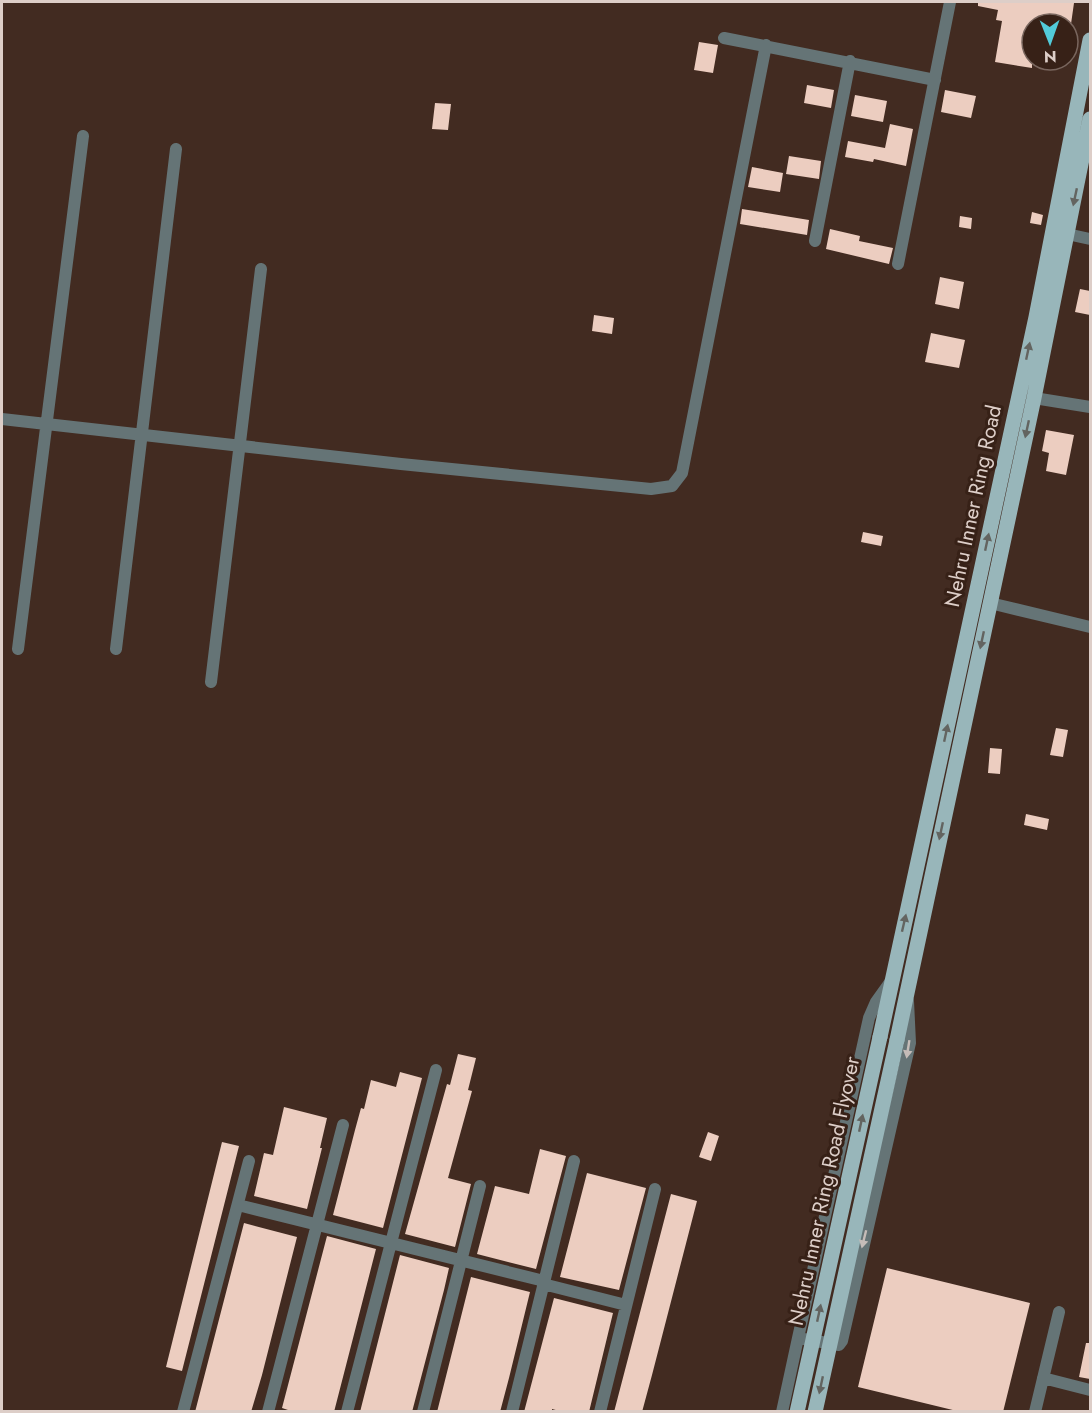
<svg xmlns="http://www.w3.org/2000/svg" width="1092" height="1413" font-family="Jost,sans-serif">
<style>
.building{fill:#eccdc0}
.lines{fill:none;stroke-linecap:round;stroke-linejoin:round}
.minor{stroke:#657476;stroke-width:12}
.major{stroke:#98b6ba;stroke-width:15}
.major-bridge{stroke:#98b6ba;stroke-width:15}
.oneway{fill:#636460}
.oneway2{fill:#c5bcb8}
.labels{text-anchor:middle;stroke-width:6;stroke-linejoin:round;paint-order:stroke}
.street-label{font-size:21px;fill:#ddcec8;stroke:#372117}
</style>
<rect width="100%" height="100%" fill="#422b21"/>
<path class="building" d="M978,2H1065L1074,3L1071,24H1032V68L995,62L1002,21L996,20L998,10L978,6Z
M699,42L718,45L713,73L694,70Z
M807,85L834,90L831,108L804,103Z
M945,90L976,96L971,118L941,112Z
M855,95L887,101L883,122L851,116Z
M435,103L451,104L448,130L432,129Z
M890,124L913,129L906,166L874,159L873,162L845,157L848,141L885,148Z
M789,156L821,161L819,179L786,174Z
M752,167L783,173L780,192L748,187Z
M742,209L809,220L807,235L740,224Z
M1032,212L1043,215L1041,225L1030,223Z
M960,216L972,218L971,229L959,227Z
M830,229L860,236L859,241L893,248L889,264L826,249Z
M940,277L964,282L959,309L935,304Z
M1080,289L1090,291V315L1075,312Z
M594,315L614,318L612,334L592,331Z
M931,333L965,340L959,368L925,362Z
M1046,430L1074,435L1066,475L1046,471L1049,453L1042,451Z
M863,532L883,536L881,546L861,542Z
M1056,728L1068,730L1063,757L1050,755Z
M990,748L1002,749L1000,774L988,773Z
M1026,814L1049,819L1047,830L1024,825Z
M458,1054L476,1058L468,1090L472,1091L448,1178L471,1184L455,1247L405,1234L447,1084L450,1085Z
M400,1072L422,1078L383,1228L333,1215L355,1130L361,1108L364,1109L371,1080L396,1087Z
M284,1107L327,1118L320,1148H322L307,1209L254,1196L264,1153L273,1155Z
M708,1132L719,1136L711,1161L699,1157Z
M222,1142L239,1146L182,1371L166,1367Z
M540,1149L566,1156L536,1269L477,1254L495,1186L529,1194Z
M587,1173L646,1188L619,1290L560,1277Z
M671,1194L697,1201L652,1375L642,1412H614Z
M244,1223L297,1237L262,1375L251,1412H195Z
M327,1236L376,1249L334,1412H294L282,1408Z
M400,1255L449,1268L444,1290L412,1412H360Z
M887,1268L1030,1303L1003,1412H961L858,1387Z
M471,1277L530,1292L509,1378L500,1412H437Z
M554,1298L613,1313L589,1412H563L552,1409V1412H524Z
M1086,1343H1090V1379L1079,1377Z"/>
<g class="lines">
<path class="minor" d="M724,38L935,80
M1067,234L1090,239
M815,241L850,61
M898,264L950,2
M1034,398L1090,407
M2,419L401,464L651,489L672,486L682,473L766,45
M990,603L1090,627
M18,649L83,136
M116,649L176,149
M211,682L261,269
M891,981L876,1002L869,1018L798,1338L839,1345L842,1341L910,1043L908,1001
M238,1205L544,1281
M543,1284L626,1305
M1043,1378L1090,1390
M183,1412L249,1161
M268,1412L343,1125
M347,1412L436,1070
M423,1412L480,1186
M512,1412L574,1161
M600,1412L655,1189
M782,1412L798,1338
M1035,1412L1059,1312"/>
<path class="major" d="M880,1037L1036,317L1090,40
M897,1040L1034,398L1090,119"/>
<path class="major-bridge" d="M797,1412L880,1037
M815,1412L897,1040"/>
</g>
<defs><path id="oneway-solid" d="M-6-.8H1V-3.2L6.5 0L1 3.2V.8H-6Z" transform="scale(1.5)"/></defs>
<g class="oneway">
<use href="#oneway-solid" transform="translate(1075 197) rotate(102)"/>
<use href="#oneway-solid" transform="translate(1028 351) rotate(-78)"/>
<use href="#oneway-solid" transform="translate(1027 429) rotate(102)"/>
<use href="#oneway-solid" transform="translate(987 542) rotate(-78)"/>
<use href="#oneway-solid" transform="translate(982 640) rotate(102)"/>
<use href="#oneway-solid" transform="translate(946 733) rotate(-78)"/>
<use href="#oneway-solid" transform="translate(941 831) rotate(102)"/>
<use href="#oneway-solid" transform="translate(904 923) rotate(-77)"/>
<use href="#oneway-solid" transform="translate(861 1123) rotate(-78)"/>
<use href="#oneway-solid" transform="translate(819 1313) rotate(-78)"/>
<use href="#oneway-solid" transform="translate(821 1385) rotate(102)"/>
</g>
<g class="oneway2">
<use href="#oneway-solid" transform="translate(908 1049) rotate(99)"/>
<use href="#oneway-solid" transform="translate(864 1239) rotate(104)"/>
</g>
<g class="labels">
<g class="street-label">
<text transform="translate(973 506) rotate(-78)" y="7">Nehru Inner Ring Road</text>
<text transform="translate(824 1191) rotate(-78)" y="7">Nehru Inner Ring Road Flyover</text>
</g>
</g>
<rect width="1092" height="1413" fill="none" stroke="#ddcec8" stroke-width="6"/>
<g transform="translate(1050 42) rotate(179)"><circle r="28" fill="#372117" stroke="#79665e" stroke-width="1.5"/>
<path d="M0-4.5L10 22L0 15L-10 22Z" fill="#52cbd9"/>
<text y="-9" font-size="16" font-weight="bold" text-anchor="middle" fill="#ddcec8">N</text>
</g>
</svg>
